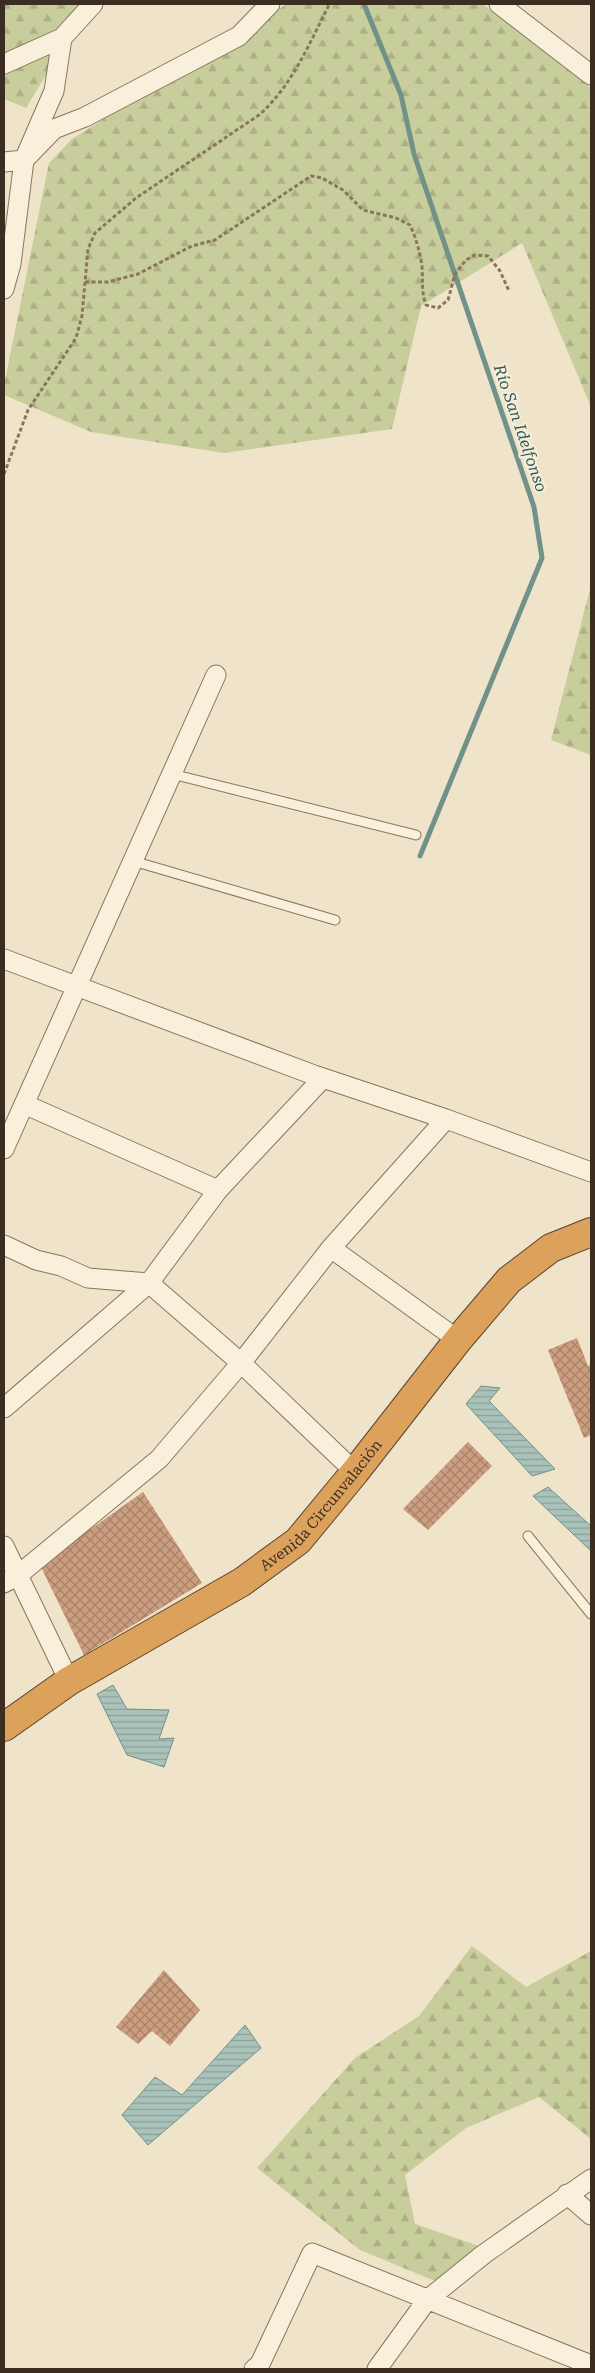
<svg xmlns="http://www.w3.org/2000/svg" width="595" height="2373" font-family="'Roboto Serif',serif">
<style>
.forest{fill:url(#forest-firs)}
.water{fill:url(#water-rules);stroke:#709288}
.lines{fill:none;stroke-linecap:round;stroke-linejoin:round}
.stream{stroke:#709288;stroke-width:5}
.building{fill:url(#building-cross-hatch)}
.lane-casing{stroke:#8b755d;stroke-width:11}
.street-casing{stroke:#8b755d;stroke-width:21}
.highway-casing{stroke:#594331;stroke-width:30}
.path{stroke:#8b755d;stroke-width:3;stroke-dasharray:4 2.5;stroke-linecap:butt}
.lane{stroke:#f9f0dc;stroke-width:9}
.street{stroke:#f9f0dc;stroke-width:19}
.highway{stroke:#dca15b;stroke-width:28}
.labels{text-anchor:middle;stroke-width:4.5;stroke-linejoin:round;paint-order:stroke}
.street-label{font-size:15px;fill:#3c2d21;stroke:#f6edd8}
.water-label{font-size:16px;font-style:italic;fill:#305b57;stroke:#f6edd8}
</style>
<defs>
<pattern id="forest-firs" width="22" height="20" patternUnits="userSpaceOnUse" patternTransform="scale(1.25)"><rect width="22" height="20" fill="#c8cd9c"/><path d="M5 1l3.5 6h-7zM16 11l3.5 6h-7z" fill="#adb086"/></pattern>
<pattern id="water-rules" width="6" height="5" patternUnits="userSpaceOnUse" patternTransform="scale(1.25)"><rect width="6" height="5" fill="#a9c3bb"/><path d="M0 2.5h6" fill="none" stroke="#8b9f98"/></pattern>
<pattern id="building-cross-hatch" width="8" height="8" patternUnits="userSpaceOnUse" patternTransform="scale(1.25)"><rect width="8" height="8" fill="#cc9e7f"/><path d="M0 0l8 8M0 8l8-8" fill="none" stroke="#a78168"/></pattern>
</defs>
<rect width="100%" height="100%" fill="#efe3c9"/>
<path class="forest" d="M4,4H89L26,108L4,99Z
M287,4H483L591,88V407L522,243L421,306L392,429L224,453L91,432L4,395V385L49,163L72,139Z
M591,585V755L551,740Z
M472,1946L526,1987L591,1951V2139L539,2097L466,2128L405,2175L415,2224L479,2246L435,2281L360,2250L257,2168L355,2058L419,2016Z"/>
<path class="water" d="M481,1386L500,1388L489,1401L555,1469L532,1476L466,1404Z
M548,1487L591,1526V1551L533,1496Z
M113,1685L127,1709L169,1710L159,1739L174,1738L164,1767L127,1755L97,1694Z
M245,2025L261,2048L148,2145L122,2115L155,2077L182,2095Z"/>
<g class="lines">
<path class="stream" d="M364,4L401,95L414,154L534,507L542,558L420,856"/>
</g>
<path class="building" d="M577,1338L588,1366L591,1365V1435L584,1438L548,1350Z
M468,1442L492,1466L428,1530L403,1509Z
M143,1492L202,1583L84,1655L40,1565Z
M164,1970L200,2010L170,2046L152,2031L138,2044L116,2027Z"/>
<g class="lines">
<g class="lane-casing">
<path id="lane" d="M172,774L416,835
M133,861L335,920
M528,1536L591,1614"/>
</g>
<g class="street-casing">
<path id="street" d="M499,4L591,75
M4,64L62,38L93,4
M4,162L24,160L54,91L62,38
M4,289L11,264L24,160L54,129L85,117L239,36L270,4
M4,959L314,1075L446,1119L591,1172
M24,1104L218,1190
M4,1149L216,675
M4,1245L36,1260L61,1266L88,1278L149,1283L241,1363L355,1472
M331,1248L458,1340
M4,1408L149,1283L218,1190L323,1078
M4,1546L69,1681
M4,1583L17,1576L159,1459L241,1363L331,1248L446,1119
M567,2194L591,2215
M254,2369L260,2364L312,2253L591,2365
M377,2369L427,2300L484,2254L591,2179"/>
</g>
<g class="highway-casing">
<g id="highway">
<path id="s1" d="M4,1727L69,1681L242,1582L298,1541L355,1472L458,1340L509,1280L551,1248L591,1232"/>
</g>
</g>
<path class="path" d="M85,282H108L138,274L192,246L215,240L311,176L322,178L343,190L363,210L396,218L410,225C416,238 420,252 422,266C423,280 421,291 426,305L438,308L448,300L455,274L466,260L475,255L488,256L500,271L509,291
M4,474L28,410L76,338L82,316L88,249L95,233L136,198L259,115C292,86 309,44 329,5"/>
<use href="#lane" class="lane"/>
<use href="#street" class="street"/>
<use href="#highway" class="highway"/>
</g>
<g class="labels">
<g class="street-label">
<text dy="5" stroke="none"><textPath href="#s1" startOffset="390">Avenida Circunvalación</textPath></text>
</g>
<g class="water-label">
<text transform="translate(521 428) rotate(71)" y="6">Río San Idelfonso</text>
</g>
</g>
<rect width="595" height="2373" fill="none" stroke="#3c2d21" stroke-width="10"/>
</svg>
